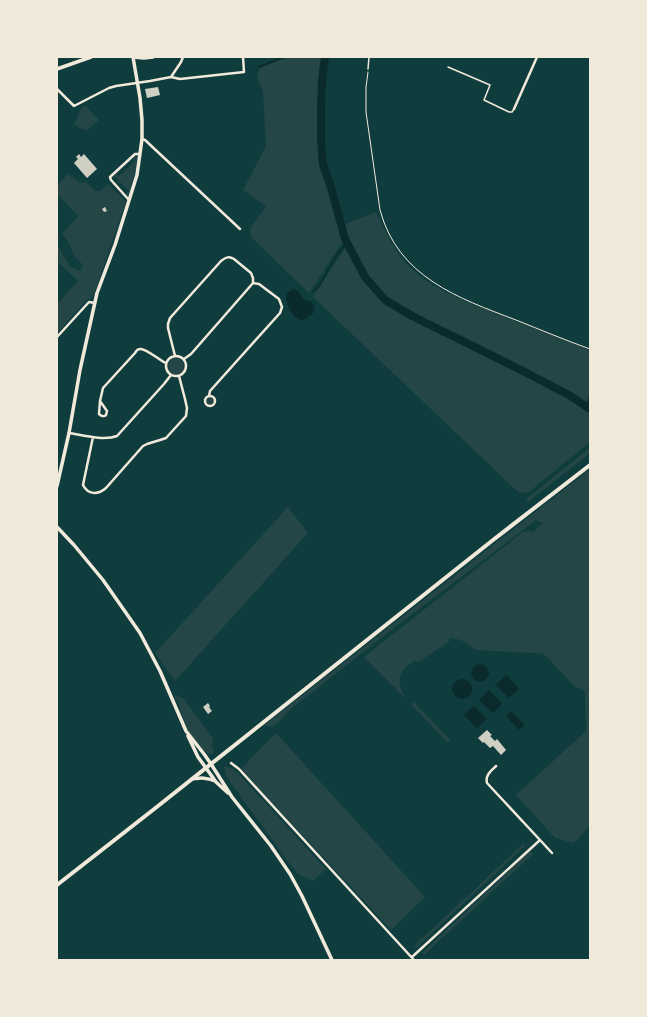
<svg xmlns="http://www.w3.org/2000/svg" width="647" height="1017" font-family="'DM Sans',sans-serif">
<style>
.green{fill:#244646}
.water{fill:#0a2a2b}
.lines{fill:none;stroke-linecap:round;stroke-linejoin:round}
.stream{stroke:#0a2a2b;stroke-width:1.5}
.river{stroke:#0a2a2b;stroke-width:8}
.building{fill:#cfcfc3}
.path{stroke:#f1e9da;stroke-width:1}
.service{stroke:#f1e9da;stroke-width:1.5}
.minor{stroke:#f1e9da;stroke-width:2.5}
.tertiary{stroke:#f1e9da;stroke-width:3.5}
.secondary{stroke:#f1e9da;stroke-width:3.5}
.primary{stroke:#f1e9da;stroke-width:4}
</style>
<rect width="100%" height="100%" fill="#0f3d3e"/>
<path class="green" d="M288,57H324L320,86L319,137L322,166L343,241L309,293L251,237L250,228L261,214L266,206L243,190L266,146L263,91L257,78L260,68Z
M85,105L99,120L87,130L82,129L74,124C79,117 78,110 85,105Z
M134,157H137L135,174L128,195L126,193L129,191L120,182L117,184L116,182L118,180L115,177L113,179V178L116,174L119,176L135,161L133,159Z
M68,174L80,183L86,182L95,191H100L108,184L126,202L93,297L87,300L57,333V304L78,281L57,261V246L59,248L70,266L80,271L83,265L75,257L67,239L62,234L78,216L57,194V186Z
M376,212C385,230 393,249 407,264C430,290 473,304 505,317C533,328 562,339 590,350V392L586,403L565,391L407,311L387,299L366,274L354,254L349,239L345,224Z
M345,248L348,250L352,260L362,275L371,288L387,304L410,318L513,367L590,412V442L530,491C525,493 521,494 517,491L313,297Z
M168 366a8 8 0 1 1 16 0a8 8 0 1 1-16 0Z
M205 401a5 5 0 1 1 10 0a5 5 0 1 1-10 0Z
M590,448V453L528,502L526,499Z
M590,469V826L574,843L555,838L516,795L586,731L585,694L583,690L574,686L544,654L535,653L476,650L463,641L457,639L451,638L448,640L450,641L417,663L416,660C398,671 396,679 405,698L364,657L523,532L530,531L533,532L543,523L536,520L381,638L293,707L274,726H263Z
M288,507L308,533L175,681L155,653Z
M176,695L184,699L213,739L212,746L214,750L212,755C199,751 187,730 183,718C180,710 180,704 174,697Z
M414,702L450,740L448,743L411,704Z
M276,733L425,897L391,930L241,769Z
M224,766L232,768L238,773L326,869L313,881L298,874L286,859L226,776Z
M523,844L525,846L416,948L414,946Z
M530,851L533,854L424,955L422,953Z"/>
<path class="water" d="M293,289C300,290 300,296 305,300L310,301C313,304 316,307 314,312C312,314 311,315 309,316C307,318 304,320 301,320C294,320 286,305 286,298C286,294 289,291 293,289Z
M471 673a9 9 0 1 1 18 0a9 9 0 1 1-18 0Z
M506,675L519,689L509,698L496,685Z
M452 689a10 10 0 1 1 20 0a10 10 0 1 1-20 0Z
M489,690L502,704L493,713L479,700Z
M474,706L487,719L477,728L464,715Z
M511,711L525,725L519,730L506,716Z"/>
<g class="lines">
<path class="stream" d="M259,67L284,57
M313,291L319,286L336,256L347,243
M587,407L590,397"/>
<path class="river" d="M325,57L322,81L321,111V140L323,165L330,184L345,239L365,277L385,300L414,317L519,369L569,395L590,409"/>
</g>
<path class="building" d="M158,87L160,95L147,98L145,89Z
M79,154L81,157L84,154L97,169L87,178L74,163L78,159L76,157Z
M105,207L107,211L104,212L102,209Z
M208,703L210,706L209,707L212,711L208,714L203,707Z
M487,730L492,735L490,736L495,741L497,739L506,750L501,755L493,746L490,748L484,742L483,743L478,738Z"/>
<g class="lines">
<path class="path" d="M368,72L366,87V112L380,210C398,277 458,298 516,320C541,330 565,340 590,349"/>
<path class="service" d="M448,67L490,85L484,100L509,112H512L514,109
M368,69L369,57"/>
<path class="minor" d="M171,77L180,79L244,72L243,57
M57,89L74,106L109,88L116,86L150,81L171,77L181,62L183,57
M514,109L537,57
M142,139L145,140L240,229
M129,200L111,180L110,177L135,154H140
M57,337L89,302L95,303
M166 366a10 10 0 1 1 20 0a10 10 0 1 1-20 0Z
M175,356L168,328V324L170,318L221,261C226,257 229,256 234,259L251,273L253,278V283
M184,359L191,354L253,283
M205 401a5 5 0 1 1 10 0a5 5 0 1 1-10 0Z
M209,396L210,391L280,313L282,307L279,299L259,284L253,283
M100,401L103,388L135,353C136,351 138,349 140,349C146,348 160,361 166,363
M100,401L107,411L106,415C104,417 101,416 99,414Z
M69,433C82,435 104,441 117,436L164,384L171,375
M93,437L83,485C88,495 98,495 106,488L143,446L147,444L160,440L166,438L186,416L187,408L185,399L179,376
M231,763L239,769L414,960
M540,840L552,853
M412,957L540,840L487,783C485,775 491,771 496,766"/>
<path class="tertiary" d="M133,57L144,58L153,57
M57,69L91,57
M57,486L69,433L80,370L97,293L115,245L137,175L142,139V120L140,98L133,57
M57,527L74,545L103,580L140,633L160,671L186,731L204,754L211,764
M188,736L198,757L206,768"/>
<path class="secondary" d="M211,764L232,797L271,846L290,874L302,896L332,960
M206,768L216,782L228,793
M192,779C200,778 206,777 215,781"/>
<path class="primary" d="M57,885L158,806L493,540L590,465"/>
</g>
<rect width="647" height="1017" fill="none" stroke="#f1e9da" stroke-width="116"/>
</svg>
